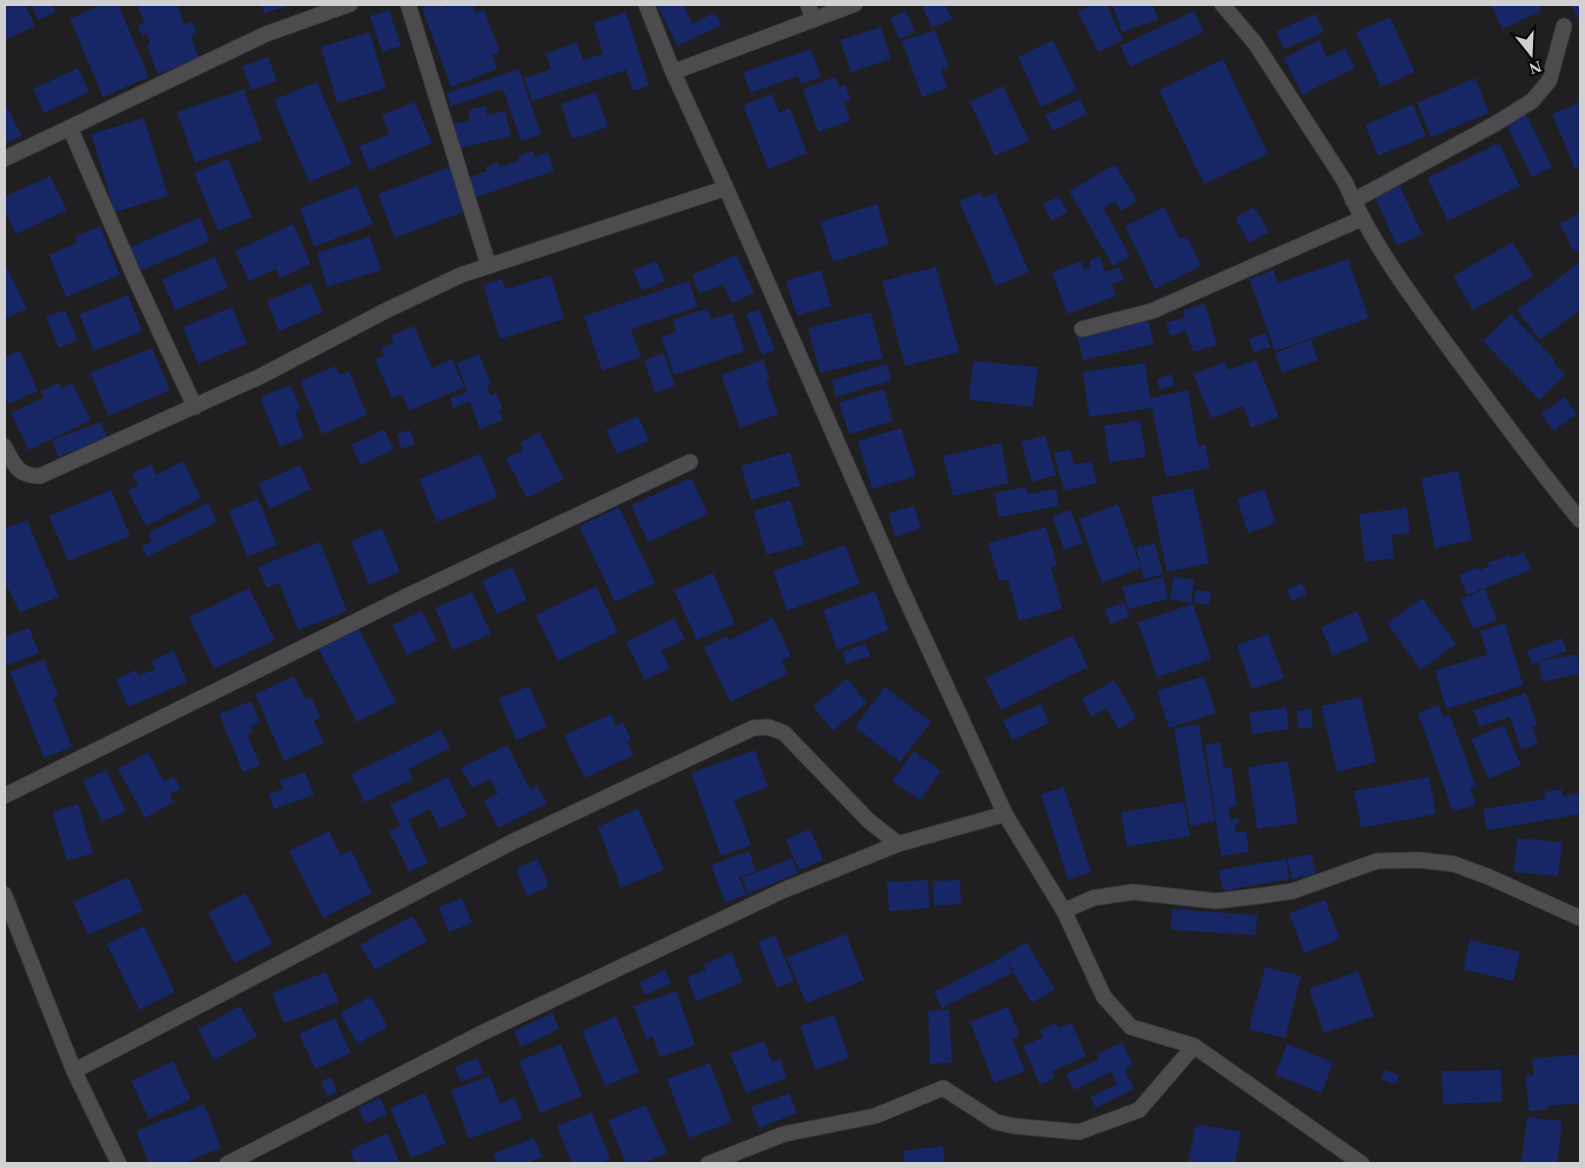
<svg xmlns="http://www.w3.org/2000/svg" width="1585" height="1168" font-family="'Times New Roman',serif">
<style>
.building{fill:#172664}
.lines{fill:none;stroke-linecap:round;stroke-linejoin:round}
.minor-casing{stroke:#39383a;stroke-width:17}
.minor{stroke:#4c4c4f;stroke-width:15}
</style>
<rect width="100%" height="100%" fill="#1f1e20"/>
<path class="building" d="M4,4H25L35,26L4,41Z
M31,4H52L56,12L38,20Z
M103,4H118L149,77L103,97L70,19Z
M137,4H177L184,25L192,21L197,34L191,36L199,59L157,74L147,45L150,44L147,34L142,36L138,25L144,23Z
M261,4H292V5L264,13Z
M432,4H444L445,8L453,4H473L476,13L484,10L500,52L492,55L497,69L451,87L422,8Z
M657,4H683L692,24L715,12L722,25L677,46Z
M930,4H945L952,19L932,28L923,8Z
M1094,4H1106L1123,40L1098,52L1078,12Z
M1112,4H1153L1158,20L1122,32Z
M1491,4H1538L1541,11L1502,29Z
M1570,4H1580V22Z
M389,10L401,46L382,52L370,16Z
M906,11L915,32L899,39L890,18Z
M1194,11L1204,32L1130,67L1120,46Z
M626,12L649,86L633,91L626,70L532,101L524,78L551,69L546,53L577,42L583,60L603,54L593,23Z
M1316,14L1324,32L1284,49L1276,31Z
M1390,17L1415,72L1381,87L1356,32Z
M881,27L891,59L851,72L840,40Z
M935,30L949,67L941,70L947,88L922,97L902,41Z
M370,32L386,88L337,103L321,47Z
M1053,40L1077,90L1041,107L1018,57Z
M1319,40L1327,57L1345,48L1355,68L1302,95L1284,58Z
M811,49L821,77L801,84L798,76L750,93L743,72Z
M268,57L277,81L251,90L242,66Z
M1223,59L1268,154L1204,184L1159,90Z
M78,68L89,92L44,113L33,89Z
M519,69L541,134L521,141L503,89L451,106L447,93Z
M835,77L839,87L845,84L851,100L844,102L850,121L818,132L803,89Z
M1475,78L1489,113L1431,137L1417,103Z
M317,82L352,164L309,182L274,100Z
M1003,86L1029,141L995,156L970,102Z
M244,89L262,140L195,163L177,112Z
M596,92L608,127L572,139L561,104Z
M772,94L779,112L790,108L807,153L768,169L743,105Z
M1080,99L1087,114L1053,131L1045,115Z
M4,101L22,136L4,144Z
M415,102L432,143L369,170L359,146L389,134L382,115Z
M1580,102V166L1575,169L1552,114Z
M1413,104L1426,136L1378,156L1365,125Z
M485,106L487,115L505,111L511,136L460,148L454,124L470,121L468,110Z
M1526,114L1552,167L1532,177L1506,124Z
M144,118L168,196L115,212L91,134Z
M1499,143L1520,186L1448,221L1427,178Z
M533,151L534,157L548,152L554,171L470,199L463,179L487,171L485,167L498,162L499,167L519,161L518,156Z
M228,159L252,217L218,231L194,173Z
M1115,164L1137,201L1120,211L1115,201L1104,208L1098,199L1130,256L1113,266L1069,191Z
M449,167L466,211L395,238L378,194Z
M50,176L67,210L16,234L4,210V197Z
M357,186L373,224L314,247L300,208Z
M1400,186L1422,234L1397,246L1375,197Z
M980,192L983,198L995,193L1029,272L996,286L959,201Z
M1059,196L1068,212L1052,221L1043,204Z
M877,204L889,244L833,262L820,222Z
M1164,207L1180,239L1187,236L1201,266L1155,289L1125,226Z
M1254,207L1269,232L1249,243L1235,218Z
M1580,213V249L1574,252L1560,223Z
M200,217L210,241L138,272L127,249Z
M293,224L311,264L280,278L276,269L249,281L235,251Z
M100,226L120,275L66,297L49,255L77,243L75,237Z
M370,236L381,270L327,287L317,253Z
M1513,242L1533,276L1473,310L1453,276Z
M736,255L754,293L732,303L723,284L700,294L692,275Z
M1100,256L1105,272L1119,267L1124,280L1112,284L1116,296L1067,314L1052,272L1082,261L1084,269L1091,267L1089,261Z
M215,257L228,288L175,310L162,279Z
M1348,259L1369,318L1275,351L1249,279L1273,270L1278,283Z
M656,261L665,281L642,291L633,270Z
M4,262L27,309L4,319Z
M1580,262V310L1540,340L1517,310Z
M936,267L959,352L905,366L882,281Z
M821,270L831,306L797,316L786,281Z
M551,275L564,319L500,339L483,285L502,279L506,289Z
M689,281L698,307L631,329L641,357L602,371L584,316Z
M311,283L323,312L279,331L267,301Z
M128,295L142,331L94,351L79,314Z
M1205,304L1217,345L1193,352L1186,331L1170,336L1166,323L1185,317L1183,310Z
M232,307L247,344L198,364L183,327Z
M707,308L711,319L732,313L745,351L674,375L661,337L676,332L673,320Z
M759,309L775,350L762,355L746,314Z
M65,310L78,340L59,348L46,317Z
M871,312L883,358L820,373L808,328Z
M1511,314L1555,360L1553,362L1565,375L1539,400L1483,341Z
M1148,320L1154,344L1083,360L1077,336Z
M414,326L432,368L452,359L464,387L409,411L402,394L392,398L375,360L384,356L381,348L394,343L391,336Z
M1266,333L1271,347L1254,352L1249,339Z
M1311,340L1318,360L1282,373L1275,353Z
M152,348L170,390L109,416L90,373Z
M20,351L38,391L8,404L4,395V357Z
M664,353L675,386L655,393L644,360Z
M479,354L491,384L487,386L490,396L496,393L503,409L499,410L503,420L480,429L470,402L453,408L450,398L467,392L457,363Z
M763,360L770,379L766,380L778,414L740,428L721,375Z
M1256,360L1279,417L1251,428L1243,406L1211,418L1193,374L1225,362L1228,370Z
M973,361L1038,367L1033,407L969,400Z
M1145,363L1150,398L1188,390L1198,446L1205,444L1210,468L1166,477L1152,408L1089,417L1083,372Z
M887,364L892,380L836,397L832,380Z
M335,366L340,375L349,371L367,415L322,434L300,381Z
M1171,374L1175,385L1160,390L1157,379Z
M59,383L61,389L72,383L91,420L29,450L11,413L44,397L41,391Z
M291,385L301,410L295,413L304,437L280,447L260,397Z
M884,389L893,421L849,434L839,402Z
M1564,397L1577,414L1554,431L1541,414Z
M638,416L649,441L617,454L606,430Z
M1140,420L1146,457L1109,462L1104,426Z
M101,422L108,438L58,457L52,440Z
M901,428L916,476L872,489L858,441Z
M384,429L394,449L361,465L351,445Z
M410,430L415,444L401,449L397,434Z
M539,432L564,479L527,498L506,459L523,450L520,443Z
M1045,435L1056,475L1032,482L1021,442Z
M1001,443L1009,483L953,496L943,456Z
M1070,449L1074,465L1091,461L1097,483L1064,491L1054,453Z
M790,452L800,486L751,500L741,466Z
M480,454L498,497L437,522L419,479Z
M183,461L201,498L146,526L128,491L138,485L132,474L151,464L156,475Z
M300,465L311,489L270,509L258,484Z
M1458,471L1472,540L1435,548L1421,478Z
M691,478L708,514L648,542L631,505Z
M1026,487L1028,494L1056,489L1059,506L999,517L994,493Z
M1193,488L1209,563L1167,572L1151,497Z
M1264,489L1276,523L1248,533L1237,499Z
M111,490L130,536L68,561L49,516Z
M258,499L277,545L247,557L229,510Z
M790,500L804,545L767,555L753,511Z
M208,503L217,522L147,557L142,546L152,541L148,533Z
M1118,504L1141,568L1102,583L1079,519Z
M914,506L921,528L895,537L888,513Z
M619,507L655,583L615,602L579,526Z
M1407,508L1410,533L1392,535L1394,558L1365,562L1359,514Z
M1071,510L1083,543L1064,550L1052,516Z
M27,520L59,597L20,612L4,581V529Z
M1046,527L1057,566L1051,567L1062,609L1019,621L1008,579L999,581L988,543Z
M382,528L400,572L369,585L351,541Z
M320,542L347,611L298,630L279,583L267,588L258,567Z
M1155,543L1163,574L1144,579L1136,547Z
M845,545L860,584L787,611L773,571Z
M1524,552L1531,570L1467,595L1459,575L1479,567L1480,570L1489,566L1488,563L1509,555L1510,558Z
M512,567L527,600L497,614L482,581Z
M713,573L735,624L697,640L674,590Z
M1163,577L1168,599L1128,609L1122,587Z
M1173,577L1194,580L1191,603L1170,599Z
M1302,583L1307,594L1292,601L1287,590Z
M596,586L618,632L558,661L536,615Z
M249,588L275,640L214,669L189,617Z
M1485,589L1497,620L1473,629L1461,599Z
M1196,590L1211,592L1209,605L1194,603Z
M875,591L889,630L837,650L823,610Z
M472,592L491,634L453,650L435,608Z
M1422,598L1456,644L1421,670L1387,623Z
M1124,602L1130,617L1110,624L1105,609Z
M1193,604L1211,659L1157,677L1138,622Z
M422,611L437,641L407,655L392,625Z
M1357,611L1369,640L1333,656L1321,627Z
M674,618L685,639L661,651L670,668L645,680L626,642Z
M773,618L791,656L781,661L788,674L730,702L704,647L727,636L729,640Z
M1505,623L1523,685L1446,709L1435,670L1487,655L1480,631Z
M358,627L396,702L357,722L318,648Z
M29,628L39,653L4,666V637Z
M1268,634L1284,678L1252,689L1237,645Z
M1073,635L1088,667L1001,710L985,678Z
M1562,638L1567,651L1532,664L1527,651Z
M866,643L870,656L846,664L842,652Z
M174,651L187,682L128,707L116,679L136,670L138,676L155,669L151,661Z
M1577,654L1580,673L1543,682L1538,662Z
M44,659L58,696L53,699L72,747L44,758L10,672Z
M294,676L305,699L311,697L321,717L314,721L324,743L284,761L255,694Z
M1204,676L1216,713L1169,728L1157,691Z
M847,679L867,703L833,731L813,706Z
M1114,680L1136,718L1119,729L1106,708L1092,717L1082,699Z
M529,686L547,727L516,740L499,698Z
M885,687L931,722L900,762L855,727Z
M1526,693L1537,725L1532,727L1538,744L1521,750L1510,717L1479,727L1474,710Z
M1361,697L1376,762L1337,772L1321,706Z
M251,701L260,722L250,726L253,732L247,734L260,765L243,772L219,714Z
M1041,704L1049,723L1012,740L1003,720Z
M1439,705L1443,717L1450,715L1476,787L1470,789L1476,804L1453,812L1418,713Z
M1286,707L1289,729L1252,734L1249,713Z
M1311,709L1313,727L1299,729L1296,711Z
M611,714L616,725L623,722L631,740L627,742L634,755L585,778L564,735Z
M1199,724L1215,821L1190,826L1174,728Z
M1504,725L1521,765L1489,779L1471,739Z
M441,730L450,748L408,769L413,779L365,802L351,774Z
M1220,742L1224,768L1231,767L1237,806L1229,807L1230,819L1238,818L1239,823L1235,824L1236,832L1246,831L1249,852L1221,856L1205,745Z
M507,745L530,789L537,785L547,803L498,828L484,801L498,793L491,779L472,788L461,768Z
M755,750L768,787L734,800L751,845L721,856L691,773Z
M914,751L941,771L920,800L892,781Z
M148,752L164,782L174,776L181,789L170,794L174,802L145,818L118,769Z
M1288,761L1298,823L1257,829L1248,767Z
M106,770L126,811L102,822L83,781Z
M305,772L314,795L274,809L269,794L283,789L280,780Z
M448,777L467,816L439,829L430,809L408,820L428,863L409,872L389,831L400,826L390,805Z
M1429,777L1436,814L1361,828L1354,791Z
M1064,787L1091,872L1068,880L1041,794Z
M1561,789L1563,796L1579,793L1580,814L1487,830L1483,809L1545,799L1544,792Z
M1184,802L1190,836L1127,847L1121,812Z
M78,804L93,853L67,861L52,812Z
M638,808L664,870L621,888L598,827Z
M810,829L823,860L799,870L786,839Z
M329,831L341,855L351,850L372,893L323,918L289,851Z
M1517,838L1562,842L1558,876L1514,872Z
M749,851L756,871L739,877L746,895L725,903L711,865Z
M1311,854L1316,874L1292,879L1287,859Z
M792,858L798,873L748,894L742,878Z
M538,859L549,887L527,896L516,869Z
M1286,859L1289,879L1223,891L1219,870Z
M128,877L143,911L88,935L73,902Z
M928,880L930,908L889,911L887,882Z
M960,880L961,904L934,906L933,881Z
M246,893L272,944L234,963L208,912Z
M462,898L472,923L449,932L439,907Z
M1325,900L1340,939L1304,953L1289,913Z
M1172,909L1257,915L1256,935L1171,930Z
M412,916L427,941L375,970L360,945Z
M144,926L175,992L139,1010L107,944Z
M846,934L864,980L806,1003L787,957Z
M775,935L794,981L777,988L758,942Z
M1470,940L1520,952L1513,981L1463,969Z
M1026,942L1055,989L1032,1003L1006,960L1012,973L942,1008L934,992L1004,956Z
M731,952L743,982L696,1001L687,977L706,970L704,964Z
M1265,967L1301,976L1285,1038L1249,1029Z
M665,970L671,983L645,995L640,982Z
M1358,971L1374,1016L1324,1033L1309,989Z
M326,972L339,1002L284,1023L272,993Z
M676,991L695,1045L660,1057L653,1037L646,1039L634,1006Z
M371,996L388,1027L357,1044L340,1013Z
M240,1006L257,1036L214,1060L198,1029Z
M1008,1007L1020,1036L1012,1039L1025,1071L994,1083L970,1022Z
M949,1010L952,1063L930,1064L928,1011Z
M552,1013L559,1029L521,1047L514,1031Z
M834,1015L849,1058L815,1070L800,1026Z
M616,1016L639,1072L605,1086L582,1031Z
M335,1018L351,1053L315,1069L299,1034Z
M1056,1023L1058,1028L1072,1023L1086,1057L1052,1071L1055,1078L1040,1085L1023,1046L1043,1037L1040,1030Z
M764,1041L772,1062L780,1059L787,1078L746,1093L730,1053Z
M1122,1042L1133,1066L1125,1070L1134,1089L1096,1108L1090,1097L1117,1084L1111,1072L1074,1090L1066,1074L1099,1059L1097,1054Z
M561,1044L582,1096L540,1113L519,1061Z
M1287,1044L1333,1062L1322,1093L1275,1075Z
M1578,1054L1580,1065V1103L1547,1106L1548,1110L1529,1111L1525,1076L1534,1075L1532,1059Z
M477,1058L483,1073L461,1082L455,1067Z
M173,1061L191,1099L149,1119L131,1081Z
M710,1063L732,1122L689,1138L667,1079Z
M1384,1070L1399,1075L1396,1084L1381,1080Z
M1501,1070L1502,1102L1443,1104L1442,1071Z
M490,1076L500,1103L515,1098L522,1119L469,1139L451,1090Z
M331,1077L337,1092L327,1096L321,1081Z
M425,1093L446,1143L411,1158L390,1108Z
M789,1093L797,1113L759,1128L751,1107Z
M380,1098L387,1114L365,1124L358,1108Z
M204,1104L221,1148L182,1164H149L136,1131Z
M646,1105L667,1153L643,1164H626L608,1120Z
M592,1112L610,1159L600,1164H572L557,1126Z
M1527,1117L1562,1121L1557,1164H1521Z
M1196,1124L1241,1132L1235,1164H1188Z
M388,1133L400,1164H355L350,1150Z
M534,1138L542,1157L529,1162L530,1164H497L493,1154Z
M943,1146L945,1164H905L903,1151Z"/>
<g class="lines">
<g class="minor-casing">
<path id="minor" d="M408,4L488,264
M646,4L673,72L726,188L901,588L1005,814L1064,911L1104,997L1131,1027L1194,1046L1362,1164
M808,4L813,20
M1222,4L1255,43L1345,182C1372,245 1415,301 1455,356C1496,411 1536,467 1580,520
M673,72L855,4
M70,128L135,278L195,407
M4,159L266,34L350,4
M1353,201L1495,124L1532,101L1549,81L1564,26
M1082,329L1152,311L1363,218
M4,446C14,464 17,476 40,476L261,376L385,311L461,275L726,188
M4,796L409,595L690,462
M4,894L74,1071L119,1164
M1064,911L1093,898L1133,892L1216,901L1259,896L1293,891L1377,861L1419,860L1454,864L1489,877L1580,918
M74,1071L512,842L753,728L768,727L784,733L869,821L898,844
M227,1164L484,1032L784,890L898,844L1005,814
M708,1164L784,1134L875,1116L943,1088L996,1122L1014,1126L1079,1132L1139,1110L1194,1046"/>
</g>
<use href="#minor" class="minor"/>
</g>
<rect width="1585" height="1168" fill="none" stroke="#d1d1d3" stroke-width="12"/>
<g transform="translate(1531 54) rotate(162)" stroke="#080809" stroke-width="4.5" paint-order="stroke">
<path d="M0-4.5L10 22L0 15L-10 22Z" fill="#d1d1d3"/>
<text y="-9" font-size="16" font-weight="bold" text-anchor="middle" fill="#d1d1d3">N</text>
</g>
</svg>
